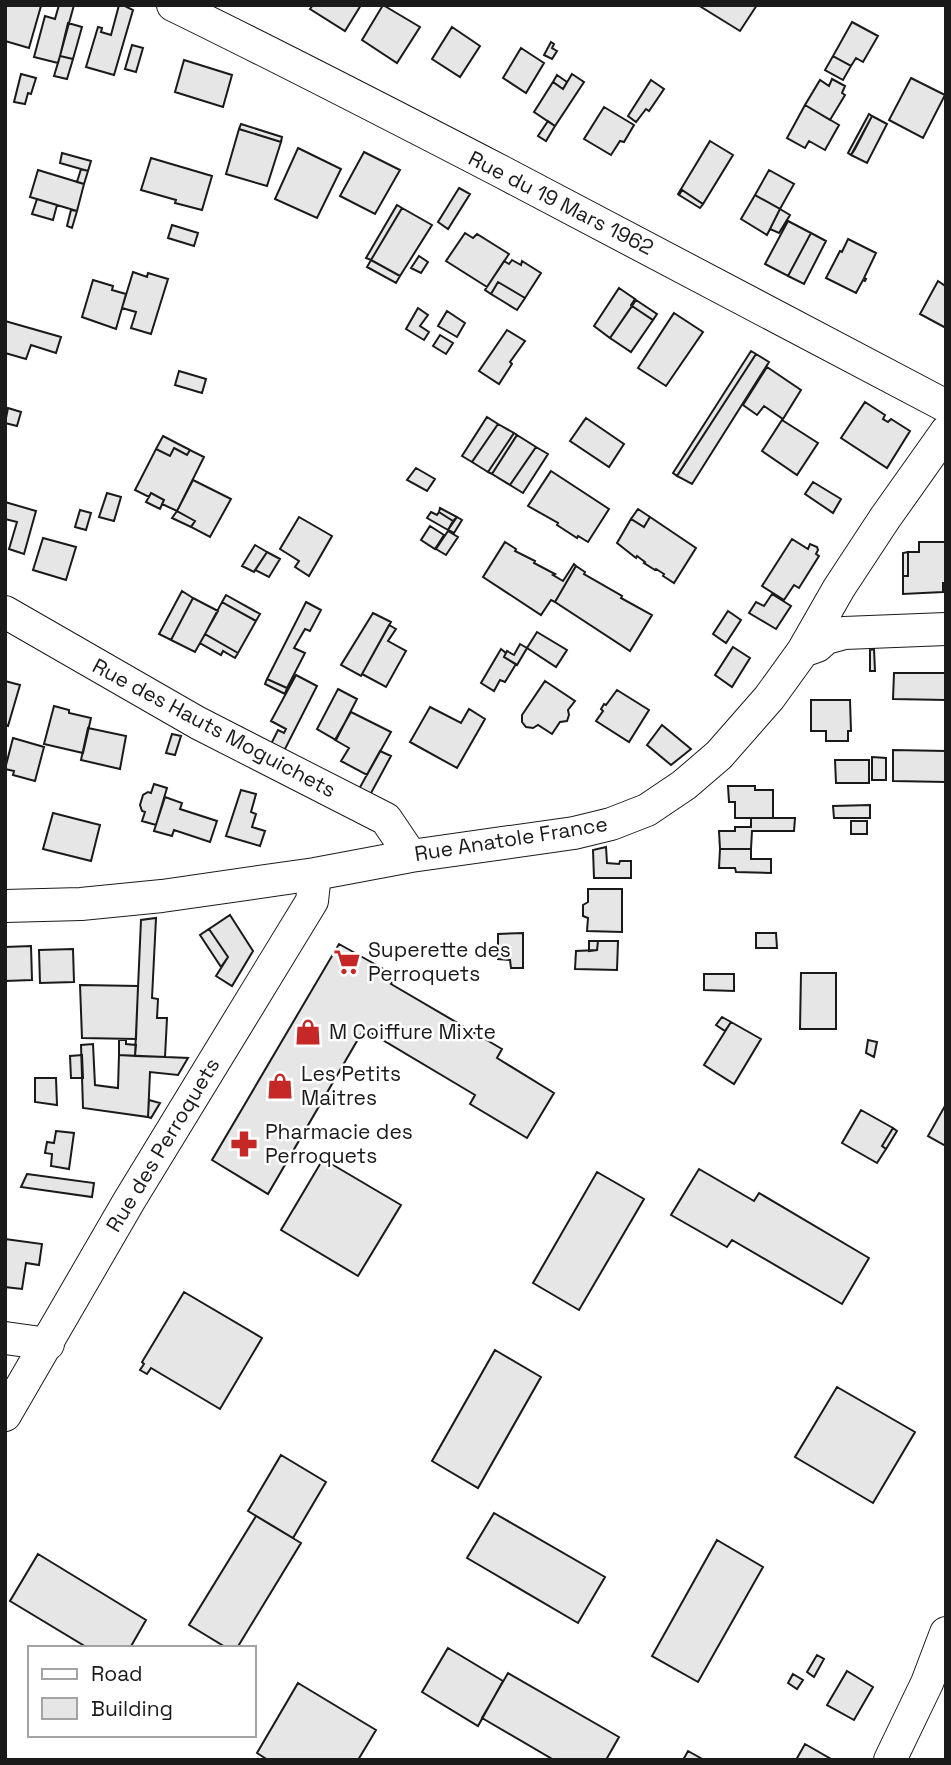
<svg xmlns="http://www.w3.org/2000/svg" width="951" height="1765" font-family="'Space Grotesk',sans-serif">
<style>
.building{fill:#e6e6e6;stroke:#1a1a1a;stroke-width:2}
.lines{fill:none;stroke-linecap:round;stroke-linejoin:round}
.minor-casing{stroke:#1a1a1a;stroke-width:34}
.minor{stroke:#fff;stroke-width:32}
.labels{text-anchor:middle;stroke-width:5;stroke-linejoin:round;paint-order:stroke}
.street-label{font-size:21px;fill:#1a1a1a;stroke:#fff}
.poi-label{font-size:21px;fill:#1a1a1a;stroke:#fff;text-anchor:start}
</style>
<rect width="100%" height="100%" fill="#fff"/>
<path class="building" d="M5,5L41,6L29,48L5,41Z
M59,5H74L58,63L34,57L45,16L55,19Z
M119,5H123L133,10L114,75L86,67L98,27L102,28L101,32L111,35Z
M313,5H361L345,31L310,9Z
M383,5L420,27L397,63L362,40Z
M698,5H757L740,31Z
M852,22L878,36L863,62L856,58L851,66L833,56Z
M68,23L82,27L73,59L60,56Z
M452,27L480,46L460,77L432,59Z
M551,42L554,44L552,48L557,51L552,59L544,55Z
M132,45L143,48L136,72L125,69Z
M521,48L544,63L526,93L503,78Z
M60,56L73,59L67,79L54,76Z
M833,56L851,66L843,80L825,70Z
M184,60L232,75L223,107L175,92Z
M21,74L36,78L31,94L28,93L25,104L14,102Z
M572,74L584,82L555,126L534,112L553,82L563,89Z
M557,75L567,82L563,89L553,82Z
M911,78L945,95L923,138L889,120Z
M832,79L845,86L842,93L845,95L830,120L805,105L820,80L829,86Z
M651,80L664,89L649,111L646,109L636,122L628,116Z
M805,105L839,125L825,150L809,141L805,148L787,138Z
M604,107L634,125L624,142L620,141L611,155L584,139Z
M869,114L872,116L855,149L851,155L848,153Z
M872,116L887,124L867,163L851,155Z
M548,121L555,126L546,141L538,136Z
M241,124L282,137L281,142L239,129Z
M239,129L281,142L267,186L226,174Z
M710,141L733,155L703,204L682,190L679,195L678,194Z
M298,148L341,169L317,218L275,199Z
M364,152L400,170L375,214L340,196Z
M62,153L91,161L88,171L60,163Z
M151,158L212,176L202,210L175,203L176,200L141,190Z
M81,169L88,171L84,184L77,182Z
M38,170L84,184L77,211L30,197Z
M769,170L794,184L780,209L755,195Z
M459,188L470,194L448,229L438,222Z
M682,190L703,204L700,208L679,195Z
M755,195L780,209L767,235L741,219Z
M37,199L57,205L53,220L32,214Z
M397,205L402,208L371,260L366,258Z
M402,208L432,225L400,276L371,260Z
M780,209L790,215L779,233L770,229Z
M71,210L77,211L72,228L67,226Z
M788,221L811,233L788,276L765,264Z
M172,225L198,233L194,246L168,238Z
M465,233L473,238L477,234L509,254L487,287L446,261Z
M811,233L826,241L804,284L788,276Z
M848,239L876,253L864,278L866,279L865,281L863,280L856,293L826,278L840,251L842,252Z
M419,256L428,262L421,273L411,268Z
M371,260L400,276L396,283L367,267Z
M512,260L521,265L522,261L541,273L525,298L498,282L491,294L485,290L504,261L509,264Z
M133,272L147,277L148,273L168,279L151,334L131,328L136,312L122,308Z
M93,280L113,286L112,290L126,294L116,329L82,317Z
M938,281L944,285L946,282V328L920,314Z
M498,282L525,298L517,310L491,294Z
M619,288L635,299L631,305L632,306L610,338L594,326Z
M636,300L657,314L653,320L632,306Z
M632,306L653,320L631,352L610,338Z
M418,308L428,315L420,326L429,332L424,340L406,329Z
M447,311L465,323L457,337L438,326Z
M674,313L703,332L666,386L638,368Z
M5,321L61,337L56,353L31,345L26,359L5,353Z
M507,330L525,341L510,362L512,364L499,384L479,371Z
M440,335L453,343L446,354L433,346Z
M751,351L756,354L677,476L673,473Z
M756,354L769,362L692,484L677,476Z
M767,367L801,390L783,419L764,406L757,415L743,405Z
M179,371L206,379L202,393L175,385Z
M865,402L885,415L883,419L888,422L891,419L910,431L887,468L841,438Z
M8,408L21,412L17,426L5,423Z
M487,417L498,424L472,462L462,456Z
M586,418L624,444L609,467L570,441Z
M782,420L818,443L797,475L762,451Z
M498,424L514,433L488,472L472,462Z
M514,433L517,435L492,474L488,472Z
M517,435L536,447L510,485L492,474Z
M163,436L190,450L187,455L174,448L170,456L156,449Z
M536,447L548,454L523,493L510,485Z
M174,448L187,455L190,450L204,457L177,511L162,504L164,500L151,493L149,497L135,490L156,449L170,456Z
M416,468L435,479L427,491L407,480Z
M551,471L609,509L588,542L578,536L577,538L557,525L558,523L528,506Z
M193,480L231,499L210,537L191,527L195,521L177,511Z
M813,482L841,499L833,513L805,494Z
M107,493L121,497L114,521L99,517Z
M151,493L164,500L160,509L146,502Z
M5,502L36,511L24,554L9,549L17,522L5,519Z
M440,508L457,517L453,521L439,512Z
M638,509L650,517L644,527L631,519Z
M80,510L91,513L86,530L75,527Z
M177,511L195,521L191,527L172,518Z
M431,512L437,515L439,512L453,521L448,530L427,518Z
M299,517L332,536L309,576L295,567L299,561L280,549Z
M457,517L462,520L454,533L448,530Z
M650,517L696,548L674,583L663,576L664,574L656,569L655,570L644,563L645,562L637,556L636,558L617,543L631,519L644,527Z
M430,526L444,535L435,549L421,540Z
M448,531L458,537L446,555L436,549Z
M43,538L76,547L66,580L33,570Z
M792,539L808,549L810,544L817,547L818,550L816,554L819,556L799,588L794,585L784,600L762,586Z
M505,542L516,549L515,551L535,561L534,563L555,574L553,575L563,581L574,564L576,566L555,602L551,600L541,615L483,577Z
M919,542H946V583H943V592L903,594V576H908V552H919Z
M255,545L267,552L254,572L242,566Z
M267,552L280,559L269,577L255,570Z
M908,552V576H903V553Z
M576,566L585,572L584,574L622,596L621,598L652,615L630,651L555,602Z
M182,591L193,598L171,640L159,634Z
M772,594L791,606L776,629L749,613L756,602L764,606Z
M226,595L260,614L256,621L222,602Z
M193,598L218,611L195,652L171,640Z
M222,602L256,621L238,653L205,634Z
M306,602L321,610L310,631L305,629L294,648L305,653L287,688L267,679Z
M728,611L741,620L726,643L713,634Z
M373,613L391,622L361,676L341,665Z
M389,625L396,629L388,641L406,651L386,687L362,674Z
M537,632L567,650L556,667L527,648Z
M205,634L238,653L235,658L223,651L221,655L200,643Z
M520,644L527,648L517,665L504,657L507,651L514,655Z
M733,647L750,658L732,687L715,675Z
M501,649L506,653L504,657L516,664L505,682L500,680L494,691L481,683Z
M874,649L875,671H870V650Z
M894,673H946V700L893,699Z
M296,675L317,686L284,751L271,744L278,730L284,733L286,729L271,721Z
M267,679L287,688L285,694L265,684Z
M5,681L20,685L8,726L5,725Z
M545,681L575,701L568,710L569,715L567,721L560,722L552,734L538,725L533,728L526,727L522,722V715Z
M338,689L357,699L336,740L317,729Z
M617,690L649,710L629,742L596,721L603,711L601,709L604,704L606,705Z
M811,700H850L851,731H848V741H826V731H811Z
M54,706L69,710V713L91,718L83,753L44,744Z
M430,707L461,723L469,709L485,719L457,768L410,742Z
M351,712L391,732L367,775L341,761L349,748L335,740Z
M662,725L691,749L671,765L647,745Z
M88,728L126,736L120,769L81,760Z
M172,734L181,736L175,755L166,753Z
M13,738L44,747L35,781L13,775L14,771L5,769Z
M893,750L946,751V782L893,781Z
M380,751L391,756L370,795L359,789Z
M872,757L886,758V780H872Z
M835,760H869V783H836Z
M154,784L167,788L156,825L142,821L145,812L142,811L140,805L143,795L148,792L151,793Z
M728,786H755V790H773V818H735V802H729Z
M241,790L256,794L251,812L256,814L252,827L265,831L260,846L226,836Z
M165,797L182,803L180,809L217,821L210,842L174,830L172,836L154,831Z
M870,805V818H834L833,806Z
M53,813L100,825L91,861L43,849Z
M751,818H795L794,831H752L751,849H720L719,831H735V827H751Z
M851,821H867V834H851Z
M606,847L607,863L619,864L620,861H631V878H594L593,850Z
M720,849H751V859H771V873L736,872L735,868H719Z
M588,889H622V932L587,931L588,918L583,916V905L588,902Z
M230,915L253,951L232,986L216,976L228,957L209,929Z
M156,918L152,998L158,999L157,1018H167L165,1057L135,1056L141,920Z
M209,929L228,957L221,967L200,935Z
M523,933V968H511L510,960L498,959V934Z
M756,933H776L777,948H756Z
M589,941H598L597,950L589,951Z
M598,941H618L617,970L575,969L576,951L597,950Z
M339,944L396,976L391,984L502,1049L497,1058L554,1093L527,1138L470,1104L475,1095L364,1029L268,1194L212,1160Z
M31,946L32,980L5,981V947Z
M73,949L74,982L40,983L39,950Z
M801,973H836V1029H800Z
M704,974H734V991L704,990Z
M80,985L138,986L136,1039L82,1038Z
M722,1017L731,1022L725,1031L716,1025Z
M731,1022L761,1039L734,1084L704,1065Z
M119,1040H126V1044L136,1045L135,1056L119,1055Z
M868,1040L877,1042L874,1057L866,1053Z
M93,1044L95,1085L118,1088L119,1055L188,1058L178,1075L150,1072L148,1117L83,1108L81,1045Z
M82,1055L83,1078H71L70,1056Z
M35,1078H56L57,1105L35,1102Z
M149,1100L160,1103L151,1118L148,1117Z
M946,1104V1146L928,1136Z
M861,1110L893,1128L882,1146L886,1149L877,1163L842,1143Z
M893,1128L897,1131L886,1149L882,1146Z
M56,1131L74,1133L69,1169L51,1166L52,1154L45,1153L47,1142L54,1143Z
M323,1159L401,1205L358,1276L281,1230Z
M699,1169L754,1201L759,1193L869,1258L842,1304L732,1240L727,1247L671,1215Z
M597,1172L644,1199L579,1310L533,1283Z
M27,1174L94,1183L92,1197L21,1187Z
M5,1239L42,1244L39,1265L26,1263L22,1289L5,1287Z
M184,1292L262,1338L220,1409L151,1368L147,1374L140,1370L144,1364L142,1362Z
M495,1350L541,1377L478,1488L432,1461Z
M837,1387L915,1432L873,1503L795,1457Z
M281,1455L326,1482L293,1538L248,1511Z
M494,1513L605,1577L578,1623L467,1558Z
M256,1516L301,1543L237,1648H227L189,1625Z
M717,1540L763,1567L698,1682L652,1656Z
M38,1554L146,1620L130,1648H88L10,1601Z
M448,1648L503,1681L478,1726L422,1692Z
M817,1655L824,1659L814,1677L807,1672Z
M847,1671L873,1687L854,1720L827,1705Z
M508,1673L619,1737L606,1760H554L482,1718Z
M793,1674L803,1680L797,1689L788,1683Z
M298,1683L376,1730L358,1760H268L257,1753Z
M805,1744L831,1759L830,1760H796Z
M688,1751L704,1760H683Z"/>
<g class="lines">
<g class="minor-casing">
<path id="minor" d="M173,5C284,59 394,116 504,173C652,250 799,328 946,406
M5,612L198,723L386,819L411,856
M803,651L817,646L826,638L844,633L946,629
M5,906L81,904L162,896L315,874L411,856L574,833L611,824L647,810L684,785L719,755L769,698L803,651L839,588L885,518L946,432
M5,1338L48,1344
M5,1415L129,1201L312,901L315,874
M890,1760L927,1683L946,1633"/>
</g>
<use href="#minor" class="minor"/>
</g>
<defs>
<g id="supermarket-bare" transform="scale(2.1)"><path d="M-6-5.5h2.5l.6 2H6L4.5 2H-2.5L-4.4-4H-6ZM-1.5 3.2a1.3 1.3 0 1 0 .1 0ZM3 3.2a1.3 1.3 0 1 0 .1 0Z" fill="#c62828" stroke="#fff" stroke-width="2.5" paint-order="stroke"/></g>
<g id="shop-bare" transform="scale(2.1)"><path d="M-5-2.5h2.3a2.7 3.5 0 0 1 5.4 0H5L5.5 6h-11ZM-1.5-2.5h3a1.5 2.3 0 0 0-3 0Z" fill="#c62828" stroke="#fff" stroke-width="2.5" paint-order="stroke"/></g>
<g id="pharmacy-bare" transform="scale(2.1)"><path d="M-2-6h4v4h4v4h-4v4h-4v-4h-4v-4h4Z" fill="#c62828" stroke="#fff" stroke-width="2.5" paint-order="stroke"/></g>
</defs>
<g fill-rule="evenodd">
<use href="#supermarket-bare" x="347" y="962"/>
<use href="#shop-bare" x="308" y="1032"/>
<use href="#shop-bare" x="280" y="1086"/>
<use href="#pharmacy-bare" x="244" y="1144"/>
</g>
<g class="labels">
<g class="street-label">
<text transform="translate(561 203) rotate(27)" y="7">Rue du 19 Mars 1962</text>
<text transform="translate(214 728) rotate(28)" y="7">Rue des Hauts Moguichets</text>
<text transform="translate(511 839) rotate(-9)" y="7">Rue Anatole France</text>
<text transform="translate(163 1145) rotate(-59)" y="7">Rue des Perroquets</text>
</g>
<g class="poi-label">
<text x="368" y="957">Superette des<tspan x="368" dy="24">Perroquets</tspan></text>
<text x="329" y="1039">M Coiffure Mixte</text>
<text x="301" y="1081">Les Petits<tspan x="301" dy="24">Maitres</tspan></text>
<text x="265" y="1139">Pharmacie des<tspan x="265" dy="24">Perroquets</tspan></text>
</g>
</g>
<rect width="951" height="1765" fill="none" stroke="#1a1a1a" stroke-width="14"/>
<rect x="28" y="1646" width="228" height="91" fill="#ffffff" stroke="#a3a3a3" stroke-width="2"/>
<rect x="42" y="1669" width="35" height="10" fill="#ffffff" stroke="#a3a3a3" stroke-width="2"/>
<text x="91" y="1681" font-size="21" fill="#1a1a1a">Road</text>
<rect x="42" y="1698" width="35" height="21" fill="#e6e6e6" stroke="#a3a3a3" stroke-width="2"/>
<text x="91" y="1716" font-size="21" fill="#1a1a1a">Building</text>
</svg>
